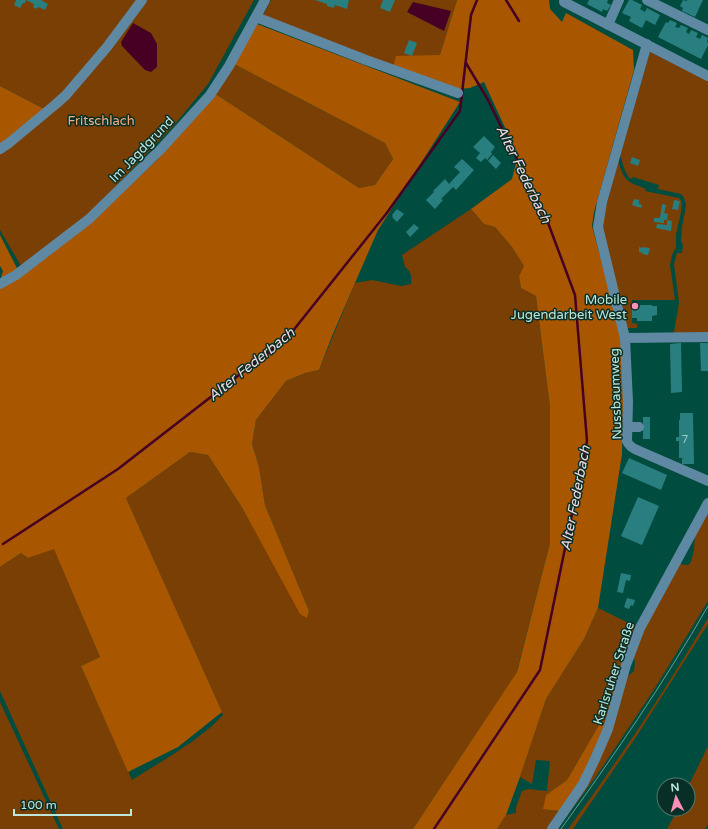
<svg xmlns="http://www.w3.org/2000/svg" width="708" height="829" font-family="'Varela Round',sans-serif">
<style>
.green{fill:#7a3f04}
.forest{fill:#a85700}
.water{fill:#450024}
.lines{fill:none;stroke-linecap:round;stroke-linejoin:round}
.stream{stroke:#450024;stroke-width:2.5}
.building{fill:#297f80}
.minor{stroke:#5f88a2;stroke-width:10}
.tram{stroke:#639c90;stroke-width:1}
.poi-dot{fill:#ff8eba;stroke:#082e26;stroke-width:1.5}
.labels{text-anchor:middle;stroke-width:3;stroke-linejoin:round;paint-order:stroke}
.number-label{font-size:11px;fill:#9accc4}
.park-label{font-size:13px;fill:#f1b081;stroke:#082e26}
.street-label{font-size:13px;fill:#bfe6db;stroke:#082e26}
.poi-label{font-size:13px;fill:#bfe6db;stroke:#082e26;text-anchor:end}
.water-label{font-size:14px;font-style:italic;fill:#f5d9e2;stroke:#082e26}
</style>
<rect width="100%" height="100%" fill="#004c3f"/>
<path class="green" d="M0,0H254L208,84L175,124L93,210L21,266L0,230V148L46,110L0,86Z
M271,0H457L440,55L433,82L262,17Z
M650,52L708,81V334H675L674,332L679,303L674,264L677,253H682L683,245L681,241L682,226L685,212L686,204L684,198L681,194L658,189L659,185L633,177L630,179L625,171L620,155Z
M234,64L385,143L393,159L375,185L359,188L214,93Z
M618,161C625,182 626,181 646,189L645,191L679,198L682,202L681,212L676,235V247L672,255L670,265L675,300H632V323L637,324V328H625L600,227Z
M471,209L484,224L495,227L512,247L524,266L519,276L521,288L536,296L550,407V543L517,671H518L413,829H63L0,691V567L21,553L28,558L54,548L100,657L81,666L132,780L172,755L193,741L212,726L223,715L126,498L190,452L208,455L243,509L307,617L309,611L265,505L259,467L252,444L256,420L286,381L305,373L319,370L355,283L372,280L401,286L411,284C412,277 411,271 405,267L402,255Z
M708,508V601L655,688L597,775L557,829L624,684L628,676L634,671L635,662L633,654L643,629L680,563L684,565H688L691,562L694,550L695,532Z
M598,608L637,627L605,725H599L567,780L546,795L561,811L548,829H497L506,815L516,813V807L522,791L528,789L547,791L550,761L536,760L532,784L520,777L546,699L584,639Z
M708,618V624L636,737L573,829H568C618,761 665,691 708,618Z
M0,702L59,829H0Z
M708,746V824L705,829H667L678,809H688V787Z"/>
<path class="forest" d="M457,0H549L550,9L562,22L566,13L633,50L634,70L594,212L592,226L622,338L623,397L622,454L598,608L584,639L546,699L520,777L506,815L497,829H413L517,672L550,543V407L536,296L521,288L519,276L524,266L512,247L495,227L484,224L471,209L512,179L518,156L484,82L470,88L458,89L393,67L396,56L440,55Z
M257,24L460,102L378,230L332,336L319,370L305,373L286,381L256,420L252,444L259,467L265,505L309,611L307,618L300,614L243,509L208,455L190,452L126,498L222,712L178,747L128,772L81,666L100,657L54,549L28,558L21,553L0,567V281L3,271L0,266V235L21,276L91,222L158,159L214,93L359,188L375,185L393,159L385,143L234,64Z
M0,86L46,110L0,148Z
M599,725H605L578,785L561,811L543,809L546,795L567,780Z"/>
<path class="water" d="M413,2L451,11L444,31L407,12Z
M133,23L151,33L157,44V67L151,72L145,70L122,46L121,42Z"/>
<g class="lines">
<path class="stream" d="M506,0L519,21
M3,544L118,469L288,337L386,214L460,111L471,15L477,0
M434,829L540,670L587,441L575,295L547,220L488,100L466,63"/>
</g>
<path class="building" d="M16,0H41L48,4L45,10L38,7L37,9L33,7L34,4L26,0L25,3H23L20,8L14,5Z
M315,0H349L347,9L335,5L334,8L327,6V4Z
M383,0H395L390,12L380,8Z
M589,0H608L607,3L611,5L607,11L603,9L602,12L587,4Z
M629,0H632L642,5L640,9L645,12L647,8L660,15L655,25L646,20L642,28L629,21L631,17L622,13Z
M683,0L687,1V0H703L695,17L682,11L683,8L680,6Z
M670,20L677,23L675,27L679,28L681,25L688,28L686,32L689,34L691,30L698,33L696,37L700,39L702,35L708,38L707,42L708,43V45L701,59L658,37L666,22L668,23Z
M409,40L417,43L412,56L404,53Z
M484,136L495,147L491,152L492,154L487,160L485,158L481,162L476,158L480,153L473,147Z
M493,155L501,163L496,169L488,161Z
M632,157L640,160L638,166L630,163Z
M462,159L474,170L456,190L453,187L441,199L443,200L435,209L426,200L434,192L433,191L445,179L449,184L460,172L454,167Z
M634,199L639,200V204L642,205L641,208L632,205Z
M674,200L680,201L678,210L672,209Z
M662,204L666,205L664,213L668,214L667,220L672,221L671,231L656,228L657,224L667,225V220H664V223L654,222V218H660Z
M397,209L404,214L397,222L392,217L393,216L392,215Z
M414,224L419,228L410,237L406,232Z
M639,247L643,248V247L650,248L648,255L642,254L643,253L639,252Z
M632,302H638V305H652V306H657V315L652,316V321H637V318H632Z
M681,343L682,392L671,393L670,344Z
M700,343H708V371H701Z
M680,413H693L694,464H682V458H679V441H676V437H679V420H680Z
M643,417H650V439H643Z
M629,458L667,475L661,490L622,473Z
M638,497L659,506L642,545L621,536Z
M621,573L631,575L630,581L626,580L623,593L617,592Z
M627,598L635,600L633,606L631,605L629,609L624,607Z"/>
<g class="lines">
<path class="minor" d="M565,0L564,2L568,4L708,76
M647,0L708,30
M256,17L366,60L458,93
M608,25L619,0
M647,44L602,202L598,227L625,338L628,402L627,441C629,446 632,448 637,450L708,481
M0,149L9,143L56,104L66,95L107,47L142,0
M0,284L16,275L89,219L161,149L210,95L229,66L265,0
M625,338L708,337
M628,427H639
M552,829L583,784L595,759L608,729L626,665L640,628L708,503"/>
<path class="tram" d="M561,829C613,757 664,683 708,606"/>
</g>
<circle class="poi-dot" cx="635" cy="306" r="4"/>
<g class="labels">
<g class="number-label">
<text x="685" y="443">7</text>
</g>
<g class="park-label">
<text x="101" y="125">Fritschlach</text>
</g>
<g class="street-label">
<text transform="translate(141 149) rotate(-46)" y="5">Im Jagdgrund</text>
<text transform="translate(615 394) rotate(-92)" y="5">Nussbaumweg</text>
<text transform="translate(613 673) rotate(-72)" y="5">Karlsruher Straße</text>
</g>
<g class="poi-label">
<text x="627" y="304">Mobile<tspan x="627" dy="15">Jugendarbeit West</tspan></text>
</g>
<g class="water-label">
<text transform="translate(524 174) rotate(64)" y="5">Alter Federbach</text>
<text transform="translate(251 364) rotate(-39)" y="5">Alter Federbach</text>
<text transform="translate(575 498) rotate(-79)" y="5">Alter Federbach</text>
</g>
</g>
<g transform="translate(676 797) rotate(354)"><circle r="19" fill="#082e26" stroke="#51786e"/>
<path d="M0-3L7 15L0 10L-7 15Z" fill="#ff8eba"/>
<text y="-6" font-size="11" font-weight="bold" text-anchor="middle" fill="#bfe6db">N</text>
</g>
<path d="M14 809v6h117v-6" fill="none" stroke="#bfe6db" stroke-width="2"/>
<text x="20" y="809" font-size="12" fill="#bfe6db" stroke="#082e26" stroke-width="3" paint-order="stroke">100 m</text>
</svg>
